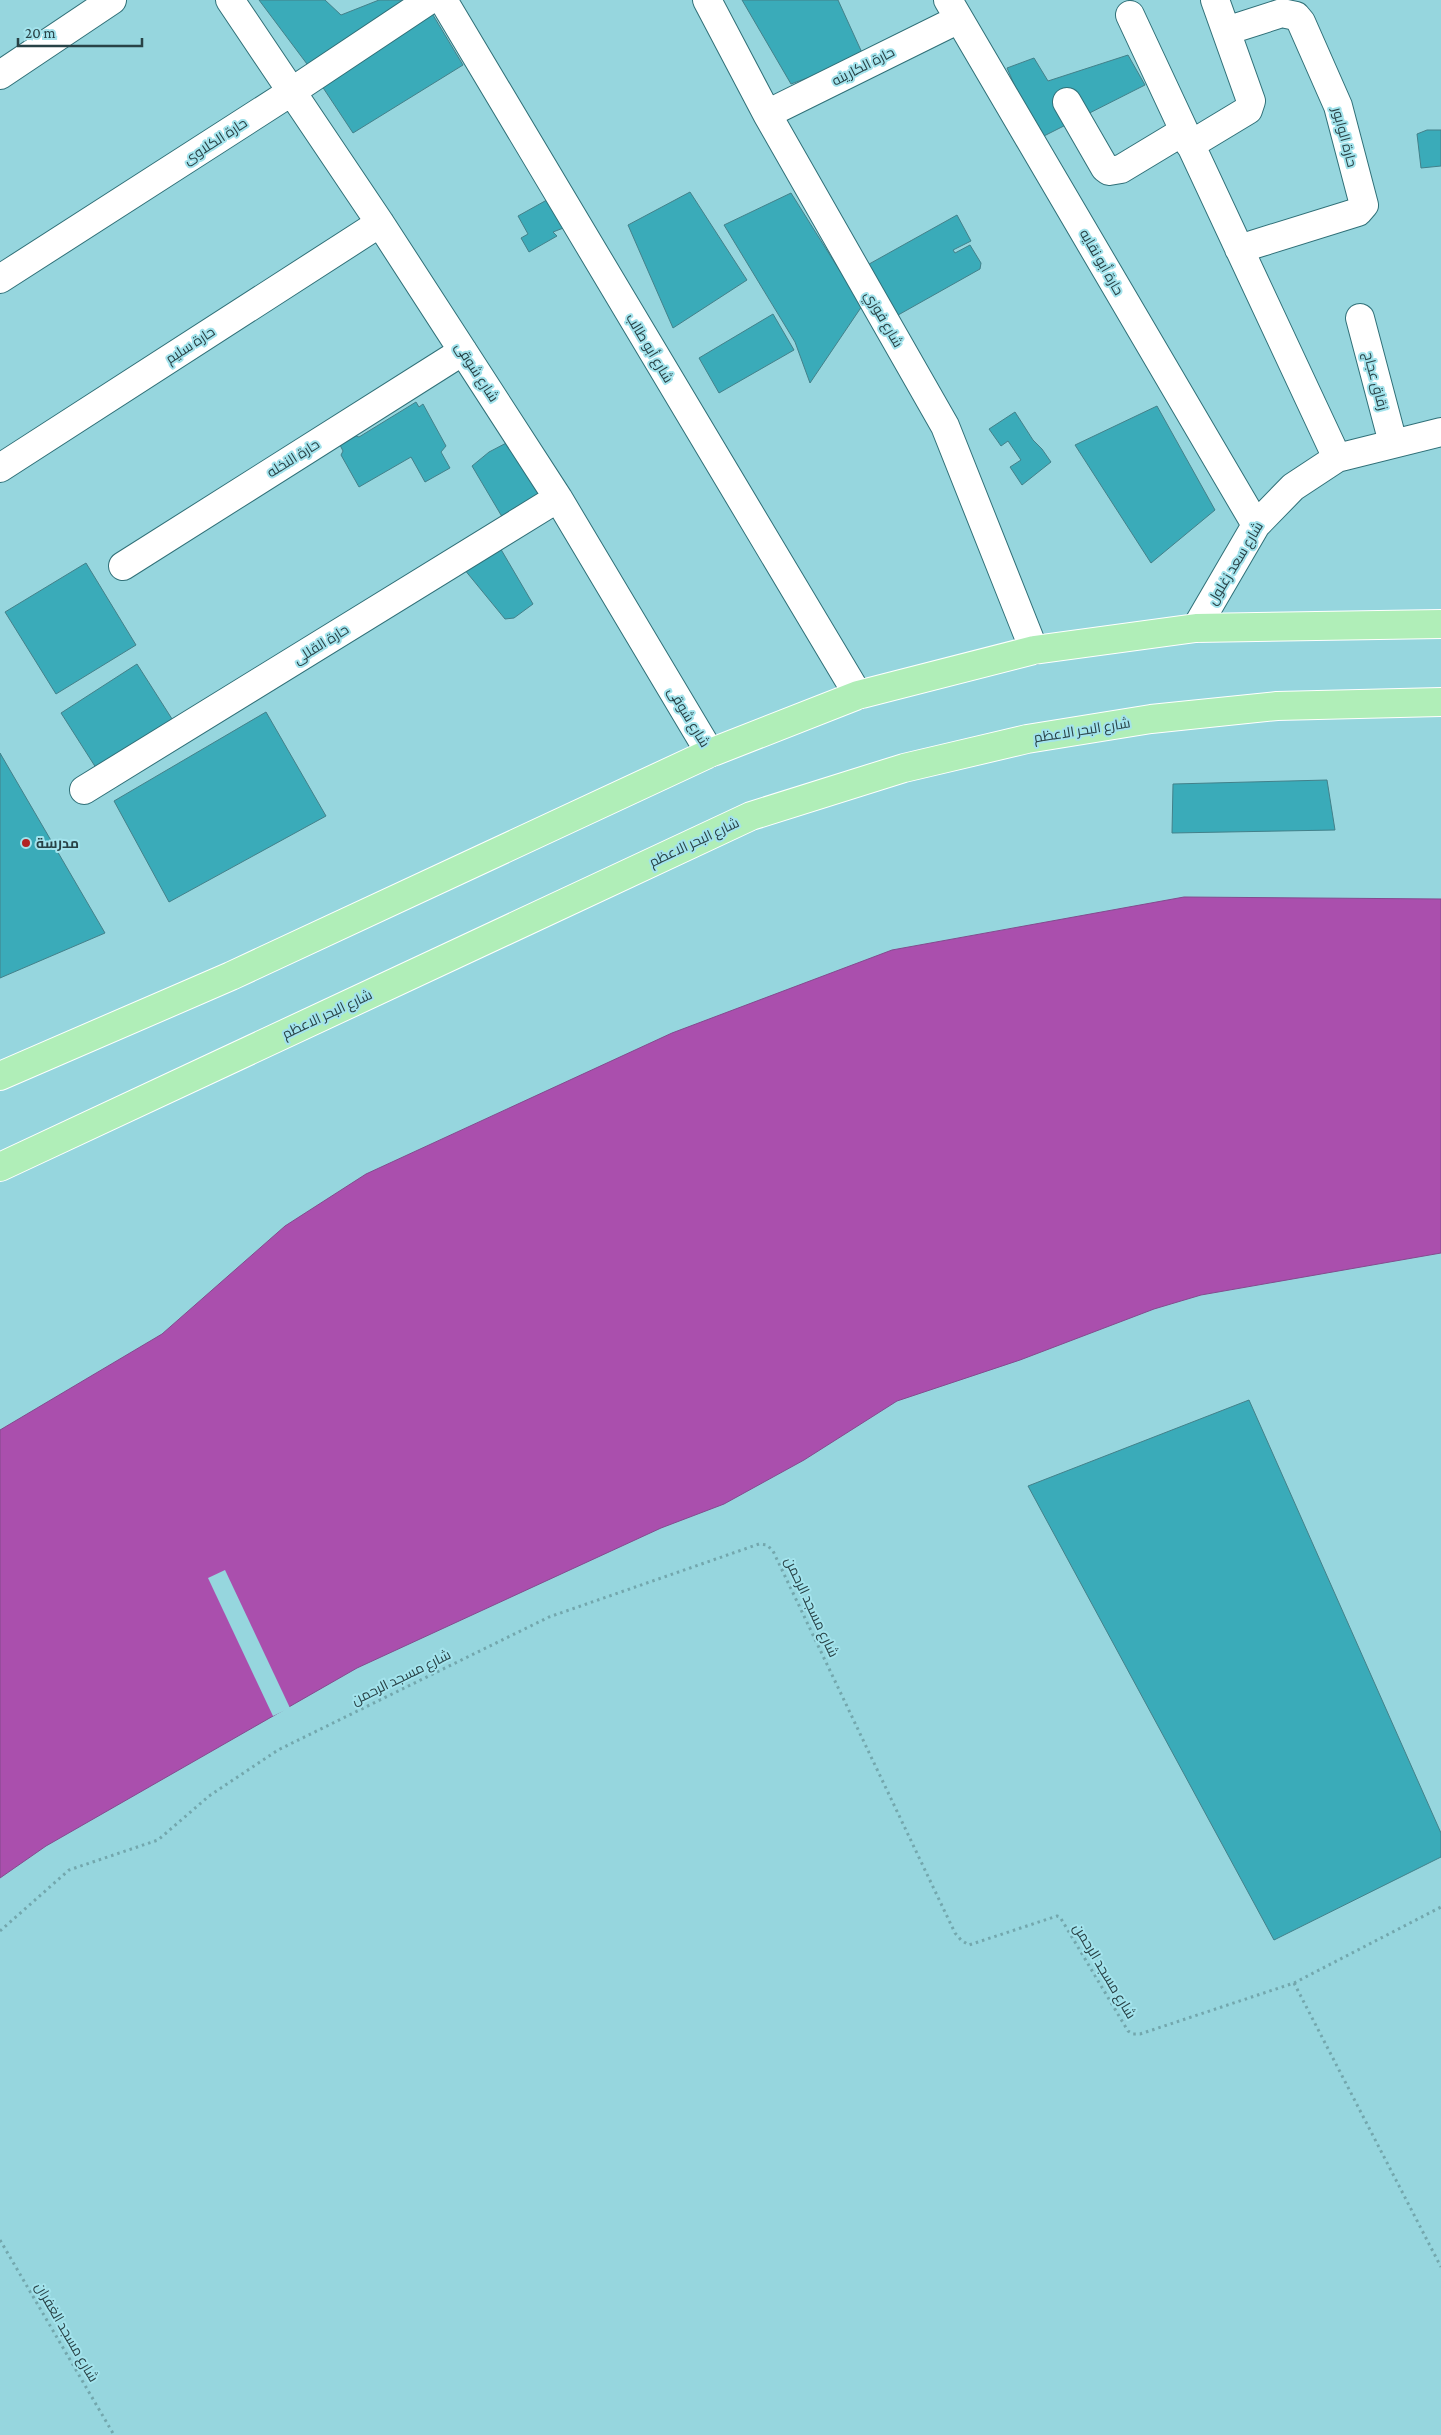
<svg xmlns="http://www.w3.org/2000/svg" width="1441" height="2435" font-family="'Crimson Pro',Cairo,serif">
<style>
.water{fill:#aa4fad;stroke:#834b8e}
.pier{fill:#96d6de}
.building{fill:#3aabb9;stroke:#43818a}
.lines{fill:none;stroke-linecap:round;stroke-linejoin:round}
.minor-casing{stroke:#307078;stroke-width:30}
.major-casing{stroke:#fff;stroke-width:30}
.path{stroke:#73a7ad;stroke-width:3;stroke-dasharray:2.5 4;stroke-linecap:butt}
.minor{stroke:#fff;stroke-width:28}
.major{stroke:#b0eeb8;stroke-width:28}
.poi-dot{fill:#b22223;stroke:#a3e3ec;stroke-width:2}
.labels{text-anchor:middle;stroke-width:4;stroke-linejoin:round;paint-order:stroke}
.street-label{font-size:14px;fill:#284246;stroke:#a3e3ec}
.poi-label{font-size:14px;font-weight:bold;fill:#284246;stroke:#a3e3ec;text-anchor:start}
</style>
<rect width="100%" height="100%" fill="#96d6de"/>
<path class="water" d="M1184,897L1441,899V1253L1201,1295L1154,1309L1020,1360L897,1401L804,1460L724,1504L661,1528L357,1668L46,1846L0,1878V1430L162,1334L285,1226L366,1174L672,1033L892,950Z"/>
<path class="pier" d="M225,1570L290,1708L273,1716L208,1578Z"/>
<path class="building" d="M259,0H325L341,15L379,0H424L463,65L353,133L310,68Z
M742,0H838L864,57L791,84Z
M1128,55L1145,85L1038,139L1007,68L1034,58L1048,81Z
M1427,130H1441V166L1421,168L1417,134Z
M690,192L747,280L673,328L628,225Z
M791,193L862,306L810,383L795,342L724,225Z
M554,196L566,227L553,232L557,236L529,252L521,238L528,234L518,216Z
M957,215L971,241L953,250L955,253L970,245L981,263L980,269L891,319L862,268Z
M773,314L794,350L719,393L699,358Z
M416,402L419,407L423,404L446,446L441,452L450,468L425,482L411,457L359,487L341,455L343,451L340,445L356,436L359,437Z
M1157,406L1215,510L1151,563L1075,445Z
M1015,412L1033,440L1042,449L1051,462L1022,485L1010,467L1021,460L1008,441L1001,446L989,429Z
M514,439L550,495L504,520L472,466L489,452Z
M499,546L533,604L514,618L505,619L464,569Z
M86,563L136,645L56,694L5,612Z
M137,664L174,722L98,771L61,713Z
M266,712L326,816L169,902L114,801Z
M0,753L105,933L0,978Z
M1327,780L1335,830L1172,833L1173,784Z
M1249,1400L1441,1833V1857L1274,1940L1028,1486Z"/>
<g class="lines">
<g class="minor-casing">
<path id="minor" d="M230,0L380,223L558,498L710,753
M443,0L858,695
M707,0L767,114L945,426L1034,650
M948,0L1256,525
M1130,15L1337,458
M1226,31L1282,13L1296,16L1301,22L1338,106L1364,205L1358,212L1239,249
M0,75L112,0
M1067,102L1105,168L1109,171L1121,169L1184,131
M767,114L959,19
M1190,145L1248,110L1251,101L1215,0
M0,279L291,92L429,0
M1360,318L1393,443
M0,468L380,223
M123,566L463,351
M1196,628L1256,525L1293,487L1337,458L1441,432
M84,790L558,498"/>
</g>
<g class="major-casing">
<path id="major" d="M0,1076L231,976L710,753L858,695L1034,650L1196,628L1441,624
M0,1167L751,816L904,768L1027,739L1151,719L1277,706L1441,702"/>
</g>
<path class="path" d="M0,1931L69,1870L158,1840L209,1796L278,1750L549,1617L759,1544L767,1545L773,1551L955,1933L961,1940L969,1945L1057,1916L1060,1917L1128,2031L1133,2034H1140L1294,1983L1441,1907
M1294,1983L1441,2267
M0,2240L114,2435"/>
<use href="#minor" class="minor"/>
<use href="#major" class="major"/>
</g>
<circle class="poi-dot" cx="26" cy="843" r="5"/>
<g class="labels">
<g class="street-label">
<text transform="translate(863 66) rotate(-27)" y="5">حارة الكارينه</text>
<text transform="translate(1345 137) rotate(75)" y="5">حارة الوابور</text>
<text transform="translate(215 141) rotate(-33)" y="5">حارة الكلاوى</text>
<text transform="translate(1102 262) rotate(60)" y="5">حارة أبو نقايه</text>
<text transform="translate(884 319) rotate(60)" y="5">شارع فوزي</text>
<text transform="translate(190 345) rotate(-33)" y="5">حارة سليم</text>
<text transform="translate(650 348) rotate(59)" y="5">شارع أبو طالب</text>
<text transform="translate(477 372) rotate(57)" y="5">شارع شوقى</text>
<text transform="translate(1376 381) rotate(75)" y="5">زقاق عجاج</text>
<text transform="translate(293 458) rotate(-32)" y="5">حارة النخله</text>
<text transform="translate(1235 563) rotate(-59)" y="5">شارع سعد زغلول</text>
<text transform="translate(321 644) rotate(-32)" y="5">حارة القللى</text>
<text transform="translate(689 717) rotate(59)" y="5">شارع شوقى</text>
<text transform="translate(1082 730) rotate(-9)" y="5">شارع البحر الاعظم</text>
<text transform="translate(694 842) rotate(-25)" y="5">شارع البحر الاعظم</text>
<text transform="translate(327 1014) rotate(-25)" y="5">شارع البحر الاعظم</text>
<text transform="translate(812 1607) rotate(65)" y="5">شارع مسجد الرحمن</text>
<text transform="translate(401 1677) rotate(-26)" y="5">شارع مسجد الرحمن</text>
<text transform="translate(1105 1971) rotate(59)" y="5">شارع مسجد الرحمن</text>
<text transform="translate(67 2332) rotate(60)" y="5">شارع مسجد الغفران</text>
</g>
<g class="poi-label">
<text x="36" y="848">مدرسة</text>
</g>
</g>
<path d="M18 38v8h124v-8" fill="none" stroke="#284246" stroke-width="2.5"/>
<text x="25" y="38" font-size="15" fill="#284246" stroke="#a3e3ec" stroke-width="4" paint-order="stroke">20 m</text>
</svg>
